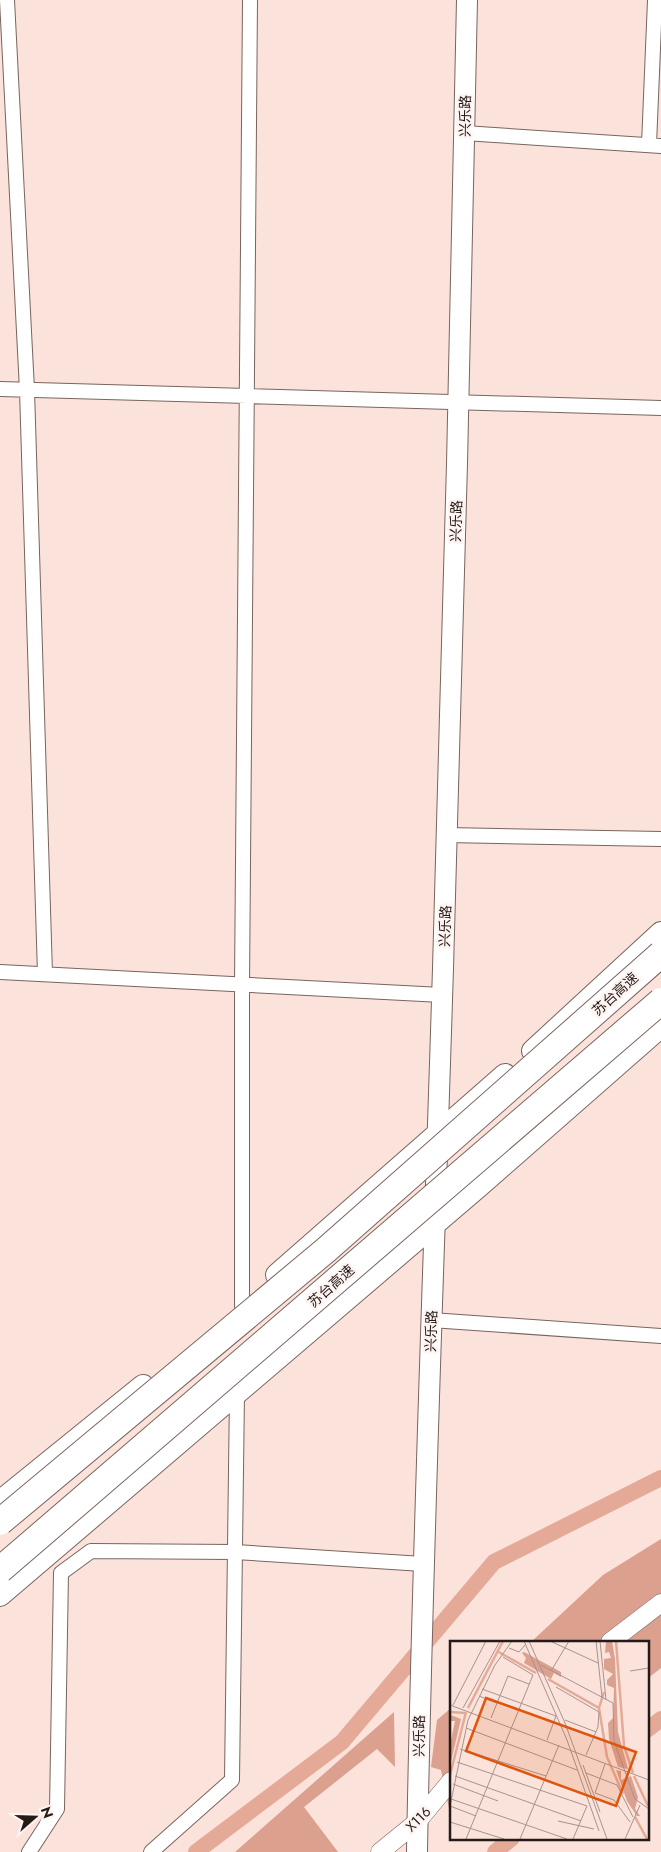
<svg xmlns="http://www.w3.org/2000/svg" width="661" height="1852" font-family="Jost,'Noto Sans SC',sans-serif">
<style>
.forest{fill:#dba08e}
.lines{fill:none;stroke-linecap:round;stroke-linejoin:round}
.canal{stroke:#e5aa97;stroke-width:16}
.minor-casing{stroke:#79645e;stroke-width:16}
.tertiary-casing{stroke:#79645e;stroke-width:19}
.secondary-casing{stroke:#79645e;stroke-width:22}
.primary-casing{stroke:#79645e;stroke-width:24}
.minor{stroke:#fff;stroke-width:14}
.tertiary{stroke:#fff;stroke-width:18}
.secondary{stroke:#fff;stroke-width:20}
.primary{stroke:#fff;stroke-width:22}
.motorway-bridge-casing{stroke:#79645e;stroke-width:28;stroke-linecap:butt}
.motorway-bridge{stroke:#fff;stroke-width:26}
.labels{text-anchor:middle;stroke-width:5;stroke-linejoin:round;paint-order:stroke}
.street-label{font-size:14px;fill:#241b19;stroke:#fef4f1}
.inset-river{fill:none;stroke:#e5aa97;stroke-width:2.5}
.inset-road{fill:none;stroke:#a5938e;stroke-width:1}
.view{fill:#de560d;fill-opacity:0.15;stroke:#de560d;stroke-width:2.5}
.inset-edge{fill:none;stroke:#241b19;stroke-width:2.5}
</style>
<rect width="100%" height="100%" fill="#fbe3dc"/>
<path class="forest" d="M661,1539V1668L647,1679V1642H531L603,1575Z
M451,1708V1818L441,1770L431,1767L437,1720Z
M394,1712L395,1767L377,1749L304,1807L338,1852H235Z"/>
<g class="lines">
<path class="canal" d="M647,1730L661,1719
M196,1852L342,1742L494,1562L661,1478
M495,1852L512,1838"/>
<g class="minor-casing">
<path id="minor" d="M7,0L27,390L45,974
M464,133L661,146
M649,145L655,0
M0,389L661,408
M447,835L661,839
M0,972L442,995
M242,1306V985L250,0
M431,1320L661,1336
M29,1852L57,1809L61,1573L91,1551L235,1552L423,1564
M151,1852L232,1780L237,1393"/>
</g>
<g class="tertiary-casing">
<path id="tertiary" d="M610,1642L661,1603
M380,1852L417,1822L451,1781"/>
</g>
<g class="secondary-casing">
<path id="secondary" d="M417,1852C422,1557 434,1263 443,968C453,645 461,323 467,0"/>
</g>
<g class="primary-casing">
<path id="primary" d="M533,1051L661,933
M277,1275L505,1075
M0,1502L143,1386
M0,1595L480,1185L661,1026"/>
</g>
<use href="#minor" class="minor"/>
<use href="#tertiary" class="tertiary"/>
<use href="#secondary" class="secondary"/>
<use href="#primary" class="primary"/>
<g class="motorway-bridge-casing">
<path id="motorway-bridge" d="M0,1522L326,1250L661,954
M0,1570L661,1001"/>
</g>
<use href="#motorway-bridge" class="motorway-bridge"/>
</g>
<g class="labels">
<g class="street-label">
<text transform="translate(465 116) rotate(-89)" y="5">兴乐路</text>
<text transform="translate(456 521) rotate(-88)" y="5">兴乐路</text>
<text transform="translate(445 926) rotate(-88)" y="5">兴乐路</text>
<text transform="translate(615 994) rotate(-42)" y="5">苏台高速</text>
<text transform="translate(331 1286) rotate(-41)" y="5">苏台高速</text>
<text transform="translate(431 1331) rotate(-88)" y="5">兴乐路</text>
<text transform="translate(419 1736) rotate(-89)" y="5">兴乐路</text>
<text transform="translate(418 1819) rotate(-45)" y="5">X116</text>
</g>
</g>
<g transform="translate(450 1641)">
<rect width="199" height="199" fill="#fbe3dc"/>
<path d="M156,0H162L165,18L168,91L178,128L168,126L159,98L158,82L163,77L164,47L157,44V39L163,33L154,28V18L161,17L159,11L155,12ZM74,11L111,31V36L104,32L101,38L74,22L76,17L72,12ZM1,74L11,78L0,125V104L5,80H0ZM166,129L171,130V139L181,135L188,156L185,168L190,175H187L177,160Z" fill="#dba08e"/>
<path class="inset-river" d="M166,0L174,105L183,132M47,10L86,32M98,38L149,67L157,116L173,153M18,67L53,0M149,67L154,51M0,71L15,72M0,134L16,71M184,135L198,165M185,176L197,198"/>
<path class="inset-road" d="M74,0L117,99L149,190M79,0L115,82L157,198M100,0L148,22M146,0L152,56M150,0L156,59M59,7L69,11L76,3M91,24L163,62L164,100L169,114L185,158L199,168M101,30L119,0M180,30L199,27M106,46L149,71L148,86L136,114M32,48L106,75L97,99M29,55L47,62M0,64L199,139M3,64L36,0M13,67L50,0M41,77L58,35L79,43M115,79L146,91M16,87L127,129M10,108L96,135M7,121L137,165M155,123L145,152L164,159L180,181M133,124L150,171M136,132L167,144L183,176M5,135L131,180M3,143L48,160M1,158L117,198M0,165L18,79L45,24L62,0M0,165L26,175M108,180L144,188M0,181L54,198M16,198L83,34L53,16M70,198L109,104M123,198L137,165M175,198L190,164"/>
<path class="view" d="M36,57L186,111L166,165L16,110Z"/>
<rect width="199" height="199" class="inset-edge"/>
</g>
<g transform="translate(35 1817) rotate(70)" stroke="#fef4f1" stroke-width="4" paint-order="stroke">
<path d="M0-4L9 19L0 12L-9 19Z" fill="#241b19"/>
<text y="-8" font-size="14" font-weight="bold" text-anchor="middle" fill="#241b19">N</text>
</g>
</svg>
